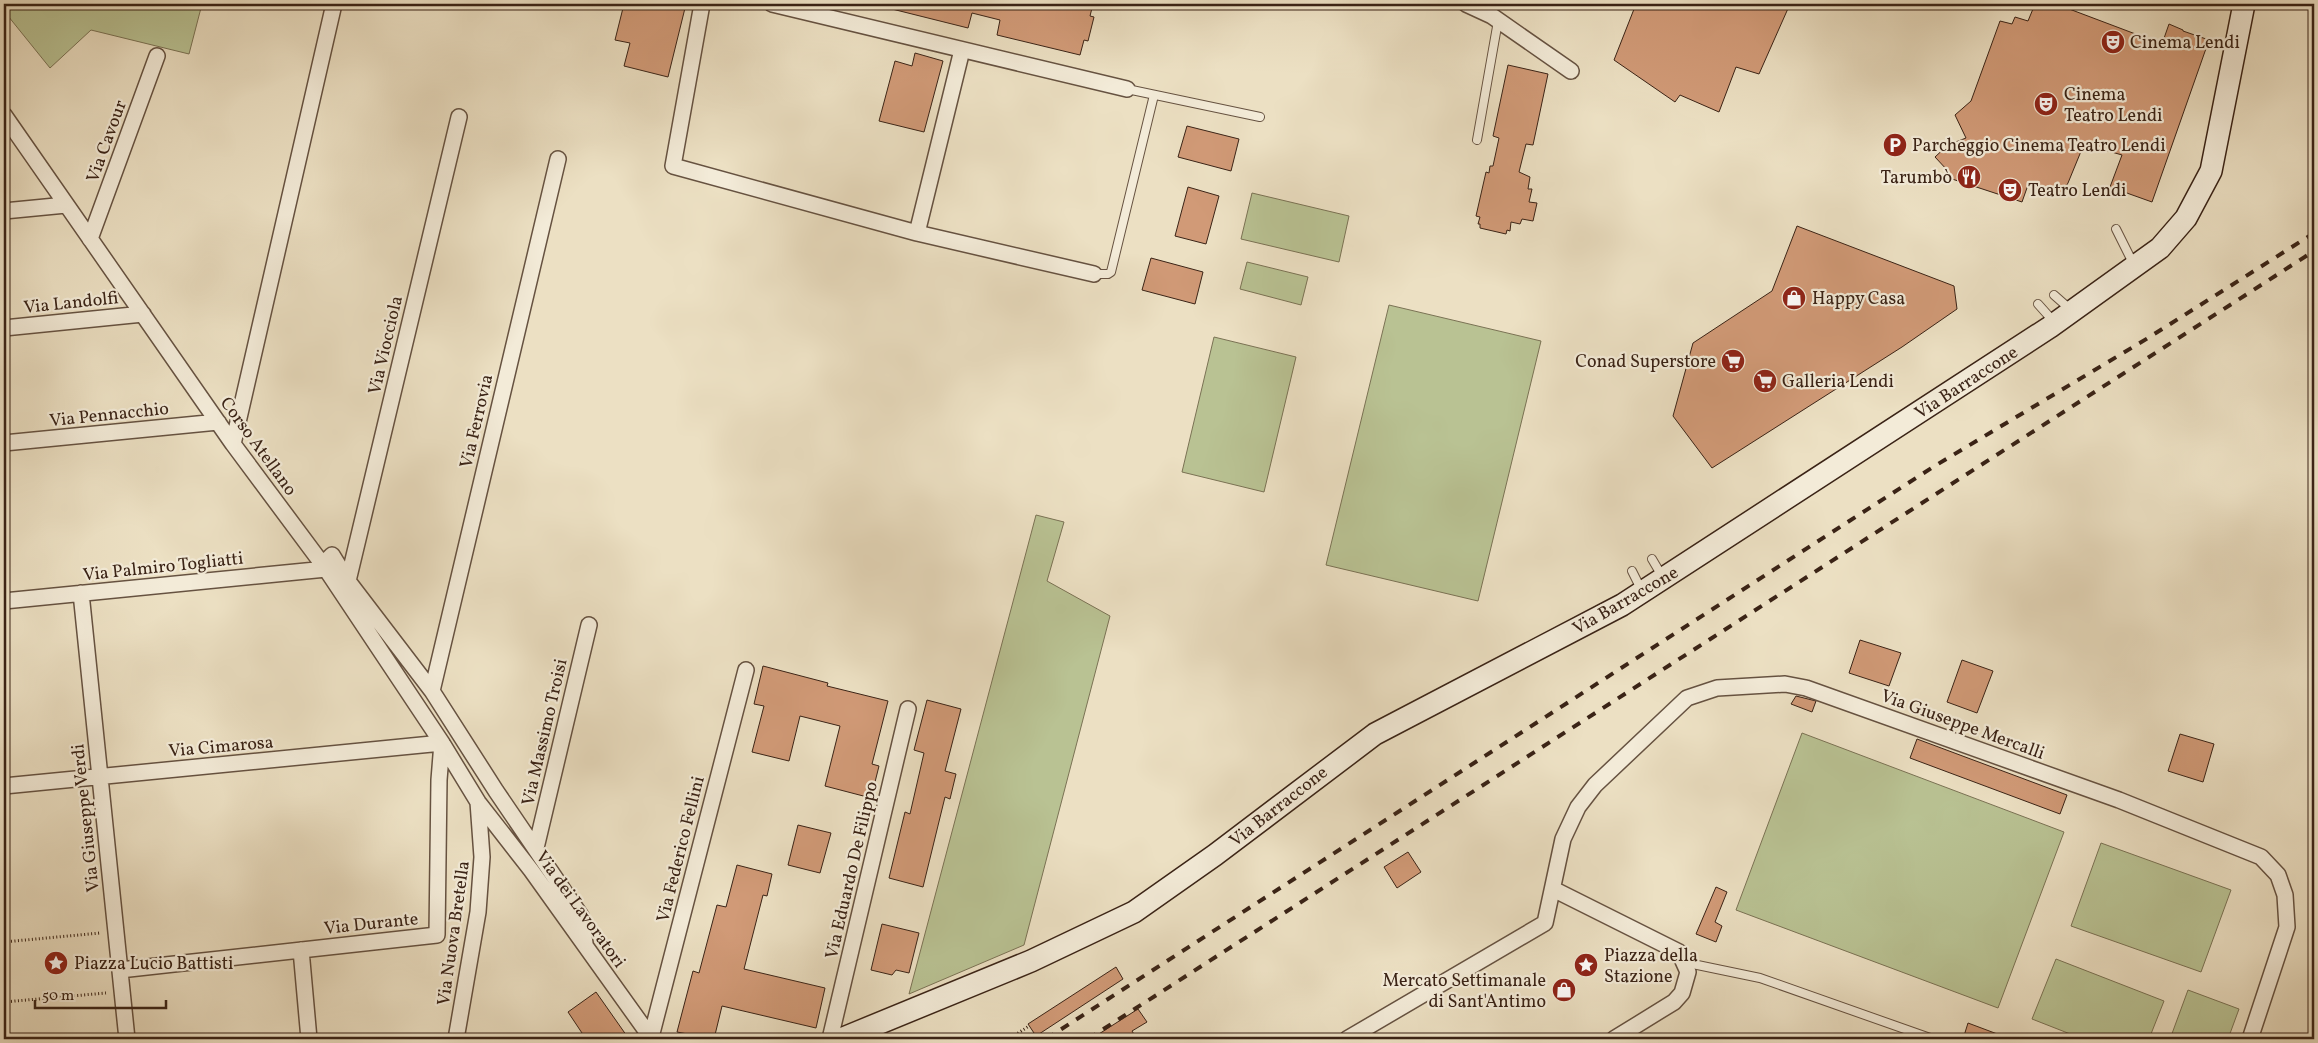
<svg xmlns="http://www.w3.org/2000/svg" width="2318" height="1043" font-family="Vollkorn,serif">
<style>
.green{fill:#b9c293;stroke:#7a7254}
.building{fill:#d19a77;stroke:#3a2316}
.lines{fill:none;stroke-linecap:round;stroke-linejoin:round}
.lane-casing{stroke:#665241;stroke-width:10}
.street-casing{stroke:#665241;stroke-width:18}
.secondary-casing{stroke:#3a2316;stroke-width:24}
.path{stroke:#3a2316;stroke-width:3;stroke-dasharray:1 2.5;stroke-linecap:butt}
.lane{stroke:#f3ebd8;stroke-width:8}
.street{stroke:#f3ebd8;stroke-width:15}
.secondary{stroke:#f3ebd8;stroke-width:21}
.rail{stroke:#3a2316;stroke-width:4;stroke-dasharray:9 9;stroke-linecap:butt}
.labels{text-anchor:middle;stroke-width:4.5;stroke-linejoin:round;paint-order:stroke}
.poi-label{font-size:18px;fill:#3a2316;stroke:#f3ebd8;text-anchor:start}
.street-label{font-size:18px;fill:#3a2316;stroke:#f3ebd8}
</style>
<rect width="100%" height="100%" fill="#ece0c3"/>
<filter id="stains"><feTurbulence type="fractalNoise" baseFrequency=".004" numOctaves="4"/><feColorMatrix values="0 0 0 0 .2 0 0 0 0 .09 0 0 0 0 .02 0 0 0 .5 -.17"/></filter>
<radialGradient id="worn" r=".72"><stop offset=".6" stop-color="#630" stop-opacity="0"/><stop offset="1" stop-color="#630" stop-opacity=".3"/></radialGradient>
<path class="green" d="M4,4H202L189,54L91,30L50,68L4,11Z
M1252,193L1349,216L1339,262L1241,239Z
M1247,262L1308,277L1301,305L1240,289Z
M1389,305L1541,341L1478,601L1326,565Z
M1214,337L1296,357L1264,492L1182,472Z
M1036,515L1064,522L1047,581L1110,616L1024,945L909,994Z
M1802,733L2064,832L1998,1008L1736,910Z
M2101,843L2231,890L2201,972L2071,926Z
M2056,959L2164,1001L2149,1039H2083L2032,1019Z
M2188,990L2239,1009L2228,1039H2170Z"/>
<path class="building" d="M624,4H686L668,77L624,66L630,43L615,40Z
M892,4H1093L1090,16L1094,17L1088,41L1084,40L1080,55L997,35L1000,20L972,13L968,28L892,9Z
M1636,4H1790L1759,74L1736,67L1719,112L1680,95L1675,102L1614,60Z
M2035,4H2056L2162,44L2169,24L2183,30V31L2209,40L2152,202L2110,187L2122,155L2084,144L2068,183L2059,197L2028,185L2022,202L1946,177L1948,171L1935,157L1948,145L1966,138L1955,115L1971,101L2000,21L2012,24L2015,17L2028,21Z
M915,53L943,61L924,132L879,121L895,61L912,66Z
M1508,65L1548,74L1533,145L1526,144L1519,172L1530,177L1528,189H1532L1529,202L1537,203L1533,221L1522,219L1520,224L1511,222L1510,231L1507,230L1506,234L1480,228V224H1478L1480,217L1476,216L1486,172L1489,173L1490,166H1493L1499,138L1493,136Z
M1187,126L1239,139L1231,171L1178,157Z
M1188,187L1219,196L1206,244L1175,236Z
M1797,226L1954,286L1957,309L1902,347L1712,468L1673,416L1693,343L1772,291Z
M1151,258L1203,272L1195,304L1142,290Z
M1860,640L1901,653L1889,686L1849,673Z
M1962,660L1993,671L1977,713L1947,702Z
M763,666L828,683L827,686L888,701L872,764L879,766L871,798L825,786L840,726L800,716L789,761L752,752L764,706L754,704Z
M1796,696L1816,701L1812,712L1791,704Z
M927,700L961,709L945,771L956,774L950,799L945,797L923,887L889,878L905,812L910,814L924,753L914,750Z
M2180,734L2214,744L2203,782L2168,771Z
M1917,739L2067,795L2060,814L1910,758Z
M798,825L831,833L820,873L788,865Z
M1408,852L1421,872L1397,888L1384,867Z
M737,865L772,874L767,896L763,895L744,969L825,988L816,1028L722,1006L714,1039L677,1032L693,971L699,973L717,905L726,907Z
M1716,887L1727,892L1715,922L1722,926L1716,942L1696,934Z
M882,924L919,933L909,973L896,970L892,975L871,970Z
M1116,967L1123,979L1036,1036L1028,1024Z
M596,992L629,1039H586L568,1012Z
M1138,1009L1147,1022L1132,1031L1137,1039H1091Z
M1968,1023L2008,1038L2007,1039H1963Z"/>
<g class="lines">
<g class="lane-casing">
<path id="lane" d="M2199,4H2200
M1127,89L1260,117
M1477,140L1498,21
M2116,229L2134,265
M1094,274H1108L1111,272L1154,95
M2054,295L2071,310
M2038,304L2055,323
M1652,559L1662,576
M1632,571L1641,589
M1683,962L1760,978L1933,1039"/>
</g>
<g class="street-casing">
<path id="street" d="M702,4L673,166L917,233L1094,274
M772,4L1127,89
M1466,4L1492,16L1571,71
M4,115L233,444L326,569L442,743L478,802L531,870L652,1039
M4,211L66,205
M917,233L962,50
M90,239L157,56
M4,328L143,314
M4,443L218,422
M233,444L334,4
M348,581L459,117
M81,593L127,1039
M4,601L326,569V561L332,555L348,581L432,691L496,791L581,916L585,943
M432,691L558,159
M4,786L442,743L439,780L437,935L120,970
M536,848L589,625
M1553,889L1679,952L1688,972L1682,993L1674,1002L1614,1039
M301,950L309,1039
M651,1037L746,670
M456,1039L478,912L482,857L478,802
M830,1039L908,709
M1347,1039L1545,923L1563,839L1578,807L1595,785L1687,698L1717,688L1785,684L1806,688L2119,800L2261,857L2278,875L2285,895L2287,927L2250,1039"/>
</g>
<g class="secondary-casing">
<path id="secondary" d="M841,1039L1031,961L1134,912L1215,855L1375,734L1622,605L2050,327L2160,248L2186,218L2211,171L2244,4"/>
</g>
<path class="path" d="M4,942L100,933
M4,1002L106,993
M1009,1039L1029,1026"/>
<use href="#lane" class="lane"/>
<use href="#street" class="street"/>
<use href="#secondary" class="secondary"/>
<path class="rail" d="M1046,1039L1933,467L2148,338L2314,233
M1088,1039L2314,251"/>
</g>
<defs>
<g id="theatre-disc" transform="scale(1.25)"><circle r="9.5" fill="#8f2418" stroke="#f3ebd8"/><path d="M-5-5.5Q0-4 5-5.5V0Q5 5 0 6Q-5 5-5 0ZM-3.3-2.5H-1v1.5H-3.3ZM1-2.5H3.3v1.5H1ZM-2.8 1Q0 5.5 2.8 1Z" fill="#fff"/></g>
<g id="parking-disc" transform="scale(1.25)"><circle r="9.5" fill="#8f2418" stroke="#f3ebd8"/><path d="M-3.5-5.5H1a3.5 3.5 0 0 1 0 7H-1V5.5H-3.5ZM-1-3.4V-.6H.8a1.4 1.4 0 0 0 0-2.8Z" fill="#fff"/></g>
<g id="restaurant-disc" transform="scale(1.25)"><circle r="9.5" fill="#8f2418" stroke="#f3ebd8"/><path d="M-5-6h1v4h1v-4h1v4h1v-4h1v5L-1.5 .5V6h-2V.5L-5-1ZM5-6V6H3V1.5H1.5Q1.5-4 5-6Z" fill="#fff"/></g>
<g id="shop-disc" transform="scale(1.25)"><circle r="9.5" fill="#8f2418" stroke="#f3ebd8"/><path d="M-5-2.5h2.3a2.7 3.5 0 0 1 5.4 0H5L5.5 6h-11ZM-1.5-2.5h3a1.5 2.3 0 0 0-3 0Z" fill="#fff"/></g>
<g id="supermarket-disc" transform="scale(1.25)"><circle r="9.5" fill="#8f2418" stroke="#f3ebd8"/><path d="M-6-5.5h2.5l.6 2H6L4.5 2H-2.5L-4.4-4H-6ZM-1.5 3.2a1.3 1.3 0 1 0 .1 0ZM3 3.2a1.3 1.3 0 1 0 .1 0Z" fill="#fff"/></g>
<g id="sight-disc" transform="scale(1.25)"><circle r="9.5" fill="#8f2418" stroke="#f3ebd8"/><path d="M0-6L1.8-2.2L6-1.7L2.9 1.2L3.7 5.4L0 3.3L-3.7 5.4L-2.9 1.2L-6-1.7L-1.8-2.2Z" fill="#fff"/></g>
</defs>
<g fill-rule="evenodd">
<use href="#theatre-disc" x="2113" y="42"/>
<use href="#theatre-disc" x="2046" y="104"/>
<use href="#parking-disc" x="1895" y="145"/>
<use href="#restaurant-disc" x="1969" y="177"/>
<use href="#theatre-disc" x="2010" y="190"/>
<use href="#shop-disc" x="1794" y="298"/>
<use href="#supermarket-disc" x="1733" y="361"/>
<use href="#supermarket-disc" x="1765" y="381"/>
<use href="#sight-disc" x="56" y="963"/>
<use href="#sight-disc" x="1586" y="965"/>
<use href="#shop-disc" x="1564" y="990"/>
</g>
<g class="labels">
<g class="poi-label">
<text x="2130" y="48">Cinema Lendi</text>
<text x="2064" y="100">Cinema<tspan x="2064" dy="21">Teatro Lendi</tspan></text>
<text x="1912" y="151">Parcheggio Cinema Teatro Lendi</text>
<text x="1952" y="183" text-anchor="end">Tarumbò</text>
<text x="2028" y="196">Teatro Lendi</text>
<text x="1812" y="304">Happy Casa</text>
<text x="1716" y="367" text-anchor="end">Conad Superstore</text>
<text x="1782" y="387">Galleria Lendi</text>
<text x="1604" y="961">Piazza della<tspan x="1604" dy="21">Stazione</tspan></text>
<text x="74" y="969">Piazza Lucio Battisti</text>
<text x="1546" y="986" text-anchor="end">Mercato Settimanale<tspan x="1546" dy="21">di Sant'Antimo</tspan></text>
</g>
<g class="street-label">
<text transform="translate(106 141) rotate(-70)" y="6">Via Cavour</text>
<text transform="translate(71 302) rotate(-6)" y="6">Via Landolfi</text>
<text transform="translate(385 345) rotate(-77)" y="6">Via Viocciola</text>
<text transform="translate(1966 382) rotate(-33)" y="6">Via Barraccone</text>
<text transform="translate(109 414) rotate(-6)" y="6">Via Pennacchio</text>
<text transform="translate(476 421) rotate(-77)" y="6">Via Ferrovia</text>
<text transform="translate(259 446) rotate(54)" y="6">Corso Atellano</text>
<text transform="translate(163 566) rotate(-6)" y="6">Via Palmiro Togliatti</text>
<text transform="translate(1625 600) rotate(-30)" y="6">Via Barraccone</text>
<text transform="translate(1963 724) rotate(20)" y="6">Via Giuseppe Mercalli</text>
<text transform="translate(544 732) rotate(-77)" y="6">Via Massimo Troisi</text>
<text transform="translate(221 746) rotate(-5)" y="6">Via Cimarosa</text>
<text transform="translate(1278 806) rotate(-38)" y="6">Via Barraccone</text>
<text transform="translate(85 818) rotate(-96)" y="6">Via Giuseppe Verdi</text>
<text transform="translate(680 849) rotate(-76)" y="6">Via Federico Fellini</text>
<text transform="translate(851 870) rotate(-77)" y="6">Via Eduardo De Filippo</text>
<text transform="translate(581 909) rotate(54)" y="6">Via dei Lavoratori</text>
<text transform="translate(371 923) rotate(-6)" y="6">Via Durante</text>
<text transform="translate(453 933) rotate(-82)" y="6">Via Nuova Bretella</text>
</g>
</g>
<rect width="2318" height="1043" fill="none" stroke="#ece0c3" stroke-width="20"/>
<rect x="5" y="5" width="2308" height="1033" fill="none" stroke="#3a2316" stroke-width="2.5"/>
<rect x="10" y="10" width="2298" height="1023" fill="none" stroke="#3a2316"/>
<path d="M35 1000v8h131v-8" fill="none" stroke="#3a2316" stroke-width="2.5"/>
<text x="42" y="1000" font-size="15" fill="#3a2316" stroke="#f3ebd8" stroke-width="4" paint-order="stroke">50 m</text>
<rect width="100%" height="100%" filter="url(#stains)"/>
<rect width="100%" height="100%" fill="url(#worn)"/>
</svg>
